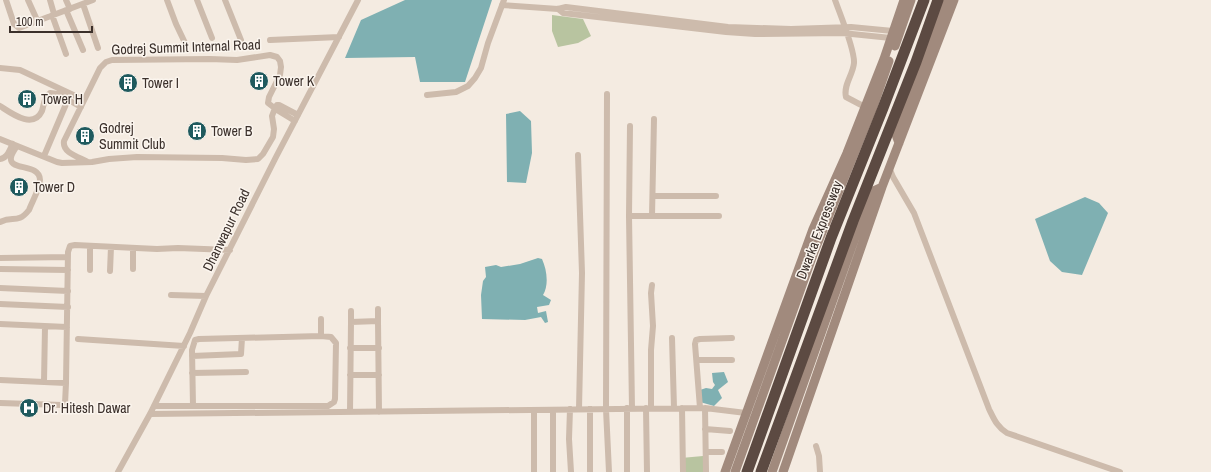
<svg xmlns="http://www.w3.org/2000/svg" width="1211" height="472" font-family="'Archivo Narrow',sans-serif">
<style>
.green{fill:#b8c4a0}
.water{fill:#7fb0b2}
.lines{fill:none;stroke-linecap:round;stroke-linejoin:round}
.street{stroke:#cdbbac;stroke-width:6}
.secondary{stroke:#a18a7d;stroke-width:9}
.highway{stroke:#5c4a42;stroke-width:11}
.labels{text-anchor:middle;stroke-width:3;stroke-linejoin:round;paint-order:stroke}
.street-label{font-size:14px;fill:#3b302b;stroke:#fbf5ee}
.poi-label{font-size:14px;fill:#3b302b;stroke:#fbf5ee;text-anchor:start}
</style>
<rect width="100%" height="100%" fill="#f4ebe1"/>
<path class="green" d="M552,15L583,19L591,36L578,43L558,47L552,31Z
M703,456L704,472H680L681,458Z"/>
<path class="water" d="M405,0H492L465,82H420L415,57L345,58L361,20Z
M520,111L531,121L532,153L526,183L507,182L506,114Z
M1085,197L1099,203L1108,213L1082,275L1062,272L1050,261L1035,219Z
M538,258L542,259C547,270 549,285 543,295L551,300L549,305L537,307L538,313L546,311L548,322L545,323L541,317L525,320L482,319L481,295L483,281L486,277L485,267L496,265L501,267L520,264Z
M724,372L728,382L718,390L722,398L714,406L700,402V390L706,388L712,389L715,385L713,382L712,373Z"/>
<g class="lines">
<path class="street" d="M6,0L14,24L19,28L93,0
M28,0L37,20
M50,0L54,14
M66,0L70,9
M167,0L176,24L186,45
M197,0L212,38
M225,0L241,40
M835,0C840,14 855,50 854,63C853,75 843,85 846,97L865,107
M83,4L98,48
M502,5L558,9L566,7L728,27L791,29L851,27L893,31
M558,9L563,13L726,32L755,34L842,33L891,38
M66,10L83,50
M52,15L66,54
M270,40L339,37
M0,68L20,70L84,100
M607,94L606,409L609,472
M427,95L456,92L468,86L475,78L481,68L488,43L504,0
M0,106C11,113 33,130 42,111C44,104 44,98 50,93L58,94L81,107
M275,108L277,105H279L298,115
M630,126L629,216L632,408
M0,139L57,162L62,163L92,162L109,159L137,157L222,158L246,160L258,159L263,154L273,137L274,129L272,116L275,108
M578,155L582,273L579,409
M44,156L69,97
M0,159C8,158 9,150 13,144
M88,162C79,157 62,153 64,141L100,68L106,62L112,60L210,59L237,60L270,55L277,57L280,61L281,67L280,75L269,97L268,103L277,110L295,121
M889,167L893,177L914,213L989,409C994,419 997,427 1007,433L1120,472
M653,196H716
M629,216H719
M652,216L654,119
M0,222C13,215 17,225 29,210C32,202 40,188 40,180C40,164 12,170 11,160C10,156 15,149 17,146
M0,258L68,257
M0,269L68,270
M133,269V248
M90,270V246
M110,271L111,247
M0,288L68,291
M171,295L206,296
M0,304L68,307
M378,321V309
M351,322V311
M0,324L67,327
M672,338L674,408
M78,339L184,346
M350,348H379
M192,356L241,354L242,338
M697,360H732
M192,373L246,372
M350,375H379
M0,380L66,383
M44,382L45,327
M0,403L62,405L65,404L66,383L68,252L70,246L75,245L157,249L178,248L230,250
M154,406H328L334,402L335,399L336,343L331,337L321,336
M193,406L192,350L195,340L199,339L321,336V319
M627,408V472
M646,408L647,472
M651,408V350L653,326L651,293L652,285
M682,408L683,472
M700,408L695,344L696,340L700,339L732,338
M705,408L706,472
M570,409L569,439L571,472
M534,410V472
M350,412L351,322L378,321L379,412
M150,414L705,408L746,413
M705,429L730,431
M816,446L819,456L820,472
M706,452H722
M118,472L150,414L190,333L206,296L276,157L358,0
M553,472V410
M590,472V409"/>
<path class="secondary" d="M895,46L911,0
M899,143L895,132L946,0
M725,472L813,229L847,153L884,59L904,0
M735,472L814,252L873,107L889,61
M772,472L871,192L882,187
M783,472L882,187L954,0"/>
<path class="highway" d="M747,472L831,238L883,108L924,0
M761,472L853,221L916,62L938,0"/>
</g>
<defs>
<g id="building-disc" transform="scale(1)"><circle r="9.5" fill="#1f5a5e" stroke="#fbf5ee"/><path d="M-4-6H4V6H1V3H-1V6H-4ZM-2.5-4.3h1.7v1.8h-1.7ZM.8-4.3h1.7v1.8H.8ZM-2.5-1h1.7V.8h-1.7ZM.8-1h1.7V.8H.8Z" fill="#fff"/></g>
<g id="hospital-disc" transform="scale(1)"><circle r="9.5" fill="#1f5a5e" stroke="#fbf5ee"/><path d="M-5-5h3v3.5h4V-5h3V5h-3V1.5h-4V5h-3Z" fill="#fff"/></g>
</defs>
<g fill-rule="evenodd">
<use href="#building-disc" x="259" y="81"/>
<use href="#building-disc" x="128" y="83"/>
<use href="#building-disc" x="27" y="99"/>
<use href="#building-disc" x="197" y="131"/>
<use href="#building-disc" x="85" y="136"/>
<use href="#building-disc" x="19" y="187"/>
<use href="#hospital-disc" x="29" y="408"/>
</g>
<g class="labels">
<g class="street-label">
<text transform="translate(186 47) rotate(-2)" y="5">Godrej Summit Internal Road</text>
<text transform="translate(226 230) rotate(-64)" y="5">Dhanwapur Road</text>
<text transform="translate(819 230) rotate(-69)" y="5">Dwarka Expressway</text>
</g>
<g class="poi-label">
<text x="273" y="86">Tower K</text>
<text x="142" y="88">Tower I</text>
<text x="41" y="104">Tower H</text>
<text x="99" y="133">Godrej<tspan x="99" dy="16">Summit Club</tspan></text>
<text x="211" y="136">Tower B</text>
<text x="33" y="192">Tower D</text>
<text x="43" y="413">Dr. Hitesh Dawar</text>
</g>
</g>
<path d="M10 26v6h82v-6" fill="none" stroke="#3b302b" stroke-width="2"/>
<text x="16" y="26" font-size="12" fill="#3b302b" stroke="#fbf5ee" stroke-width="3" paint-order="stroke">100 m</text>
</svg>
